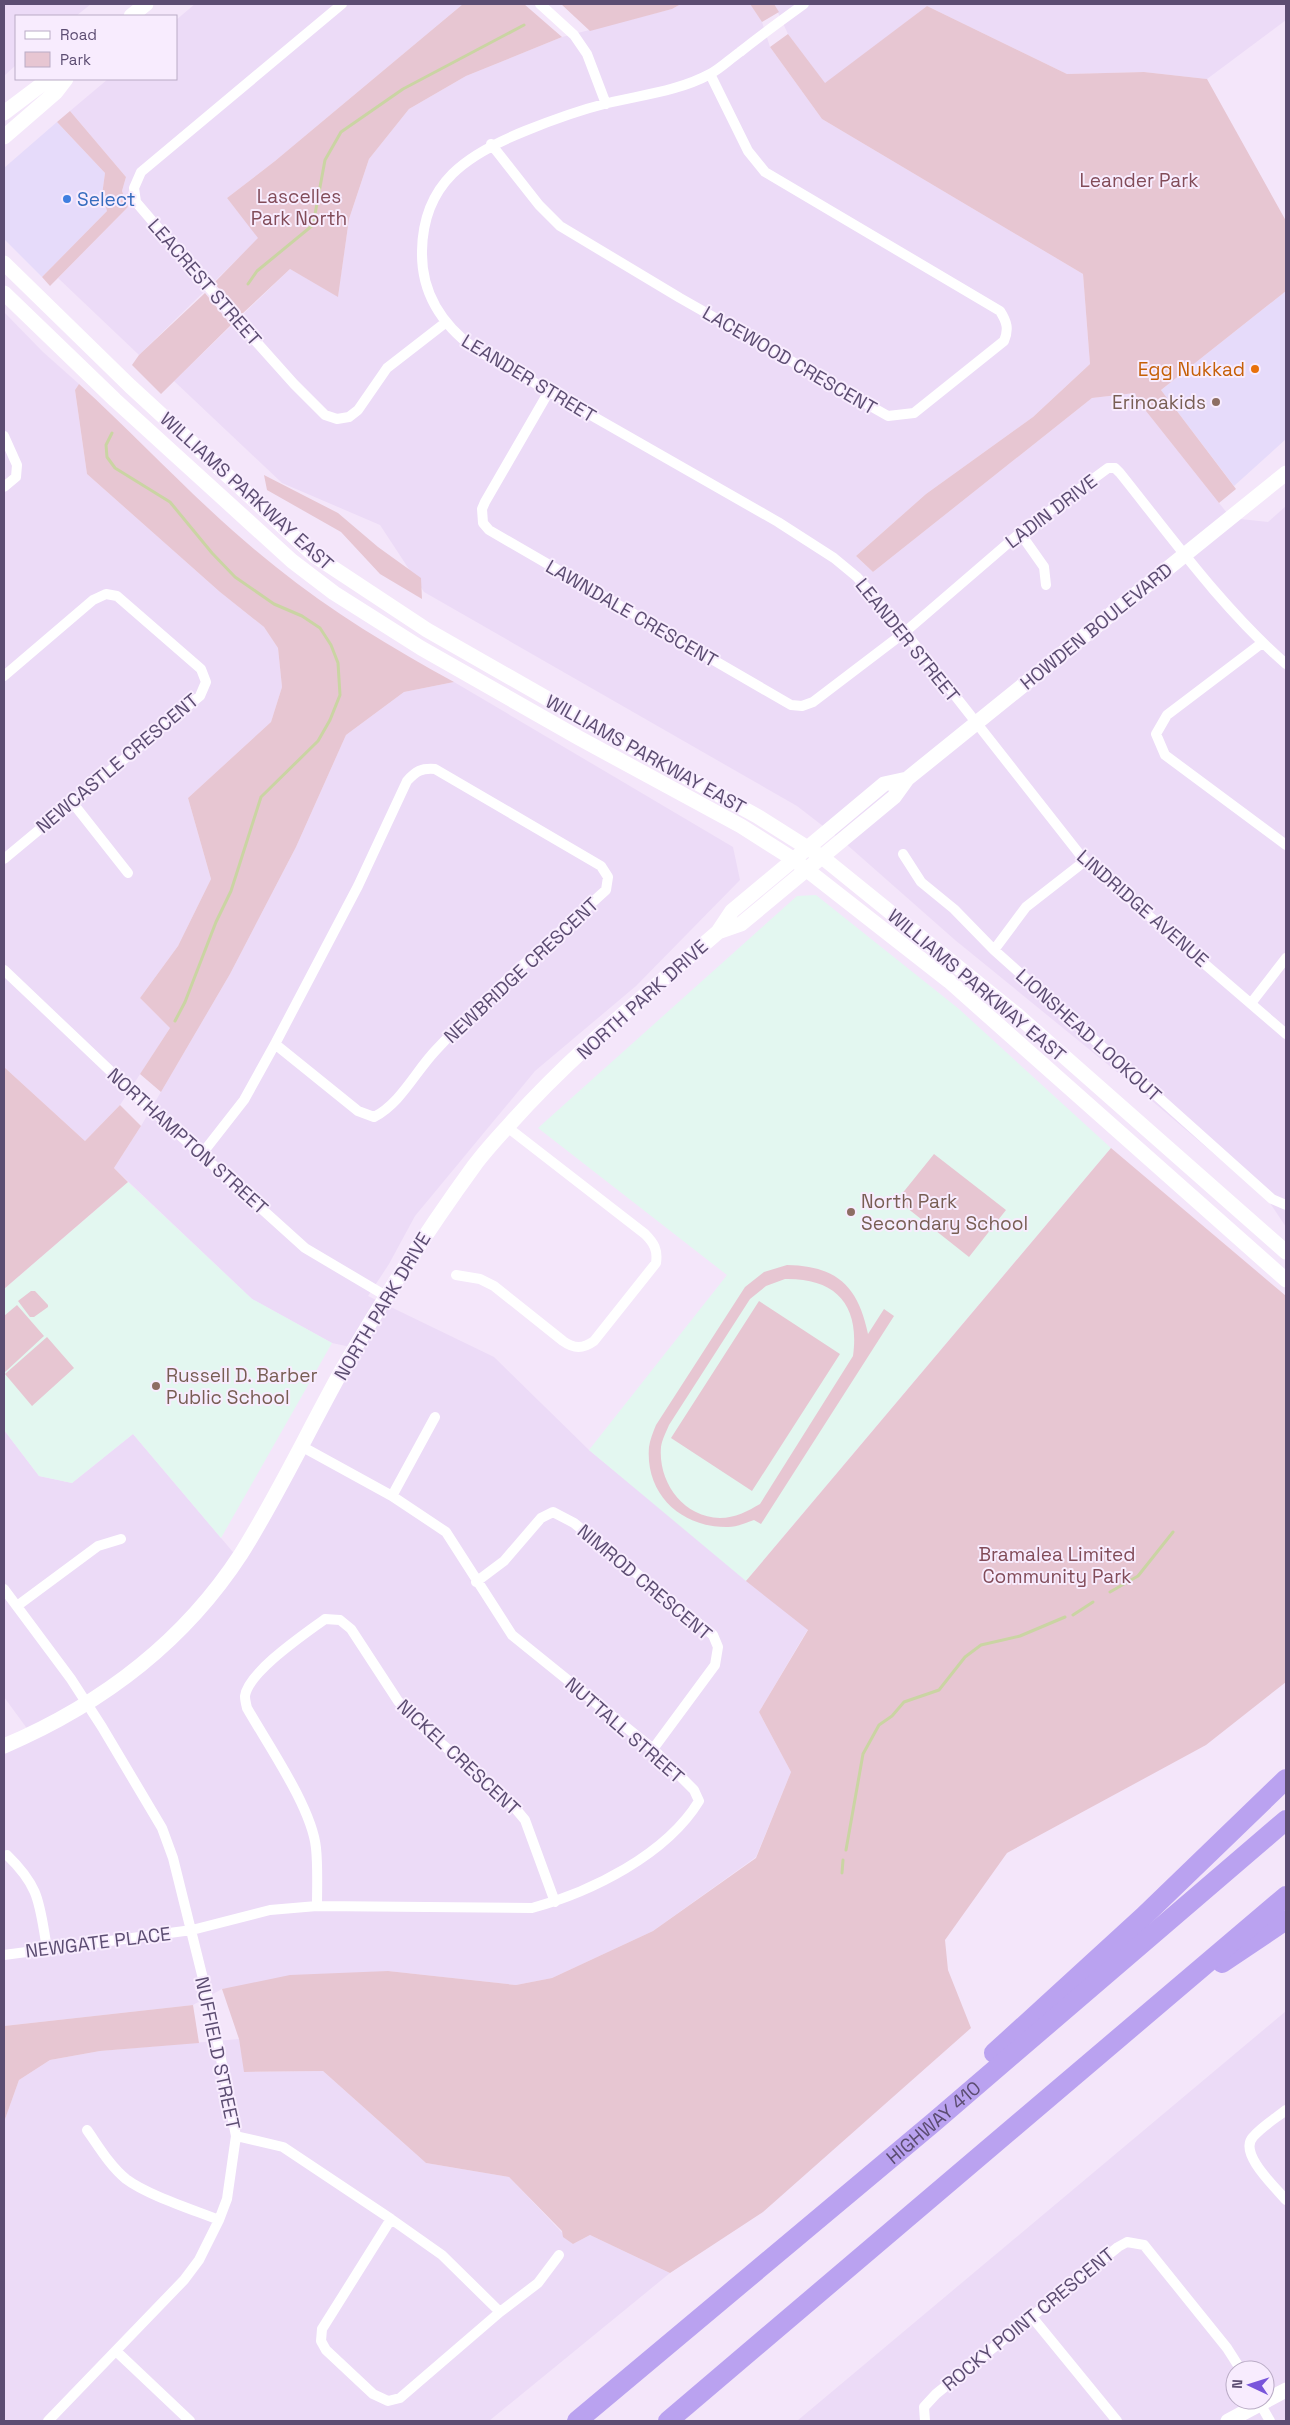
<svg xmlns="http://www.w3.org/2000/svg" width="1290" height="2425" font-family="'Space Grotesk',sans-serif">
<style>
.residential{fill:#ecdbf7;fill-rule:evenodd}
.commercial{fill:#e6dbfa}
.education{fill:#e3f7f0}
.green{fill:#e7c6d2;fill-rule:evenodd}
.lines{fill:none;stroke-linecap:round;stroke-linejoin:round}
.stream{stroke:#cad4a3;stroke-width:3}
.street{stroke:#fff;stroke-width:10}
.secondary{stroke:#fff;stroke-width:15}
.highway{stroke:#baa2f0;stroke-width:20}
.shop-dot{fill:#3f7fe0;stroke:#f8ecfe;stroke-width:2}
.food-dot{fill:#e8710a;stroke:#f8ecfe;stroke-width:2}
.education-dot{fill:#8d6e63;stroke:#f8ecfe;stroke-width:2}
.labels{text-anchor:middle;stroke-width:4;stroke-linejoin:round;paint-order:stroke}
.park-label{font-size:19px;fill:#824c59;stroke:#f8ecfe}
.shop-label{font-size:19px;fill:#366cbe;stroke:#f8ecfe;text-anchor:start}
.street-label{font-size:19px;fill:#5c4d72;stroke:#f8ecfe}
.food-label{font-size:19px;fill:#c56008;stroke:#f8ecfe;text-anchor:end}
.education-label{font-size:19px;fill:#785e54;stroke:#f8ecfe;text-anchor:start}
</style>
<rect width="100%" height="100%" fill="#f4e6fa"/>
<path class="residential" d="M4,4H91L76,16H16V65L4,76Z
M195,4H463L275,161L227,198L259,238L139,355L58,278L128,207L122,191L126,177L70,111L108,79H176V20Z
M681,4H750L762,22L770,47L822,119L1083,274L1090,364L1033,417L926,494L856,556L873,572L1092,398L1135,393L1138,401L1231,518L1268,522L1286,506V1227L1268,1200L1144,1094L955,940L845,843L797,806L424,592L380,525L282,483L174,381L290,269L338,296L349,219L369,159L409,109L466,76L562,37L672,9Z
M774,4H1286V20L1207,79L1144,72L1067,74L927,6L825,84L788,34Z
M4,312L43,352L79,384L75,390L87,474L220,592L264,627L278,648L282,687L271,722L188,798L211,879L178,946L140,998L170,1028L120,1105L85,1141L4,1067Z
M454,682L733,847L740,880L636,986L535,1071L415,1216L389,1264L368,1296L494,1357L589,1450L808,1629L759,1712L791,1772L756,1857L653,1931L552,1978L516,1985L388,1971L222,1989L193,2005L4,2026V1746L31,1734L4,1697V1430L39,1476L72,1483L133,1434L238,1558L355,1348L332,1343L252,1299L114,1168L141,1126L230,974L296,847L346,735L404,692Z
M1286,2011V2421H797ZM1235,2370H1265V2400H1235Z
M239,2039L245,2072L323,2071L426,2163L509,2177L573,2244L590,2235L670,2273L489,2421H4V2122L19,2080L50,2060L100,2051Z"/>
<path class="commercial" d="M57,122L105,173L102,195L107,211L42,277L4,239V168Z
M1286,291V439L1234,486L1161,390Z"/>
<path class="education" d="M816,895L959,1009L1111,1148L746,1581L589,1450L727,1275L538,1128L797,896Z
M128,1182L252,1299L332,1343L221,1538L133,1434L72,1483L39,1476L4,1430V1289Z"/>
<path class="green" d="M463,4H524L562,37L466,76L409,109L369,159L349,219L338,297L290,269L242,314L214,283L258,238L227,198L275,161Z
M561,4H681L672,9L590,31Z
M750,4H774L779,12L762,22Z
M927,6L1067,74L1144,72L1207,79L1286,221V291L1161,390L1236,489L1219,503L1138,401L1135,393L1092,398L873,572L856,556L926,494L1033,417L1090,364L1083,274L822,119L770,47L788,34L825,83Z
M70,111L126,177L122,191L128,207L50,286L42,277L107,211L102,195L105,173L57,122Z
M205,293L231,325L161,394L132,365L139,355Z
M79,384C145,444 206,512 276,567C332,612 392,648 454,682L404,692L346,735L296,847L230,974L161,1092L140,1074L170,1028L140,998L178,946L211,879L188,798L271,722L282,687L278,648L264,627L220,592L87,474L75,390Z
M264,475L338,513L378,547L421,578L422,599L380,574L341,532L267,490Z
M4,1067L85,1141L120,1105L141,1126L114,1168L128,1182L4,1289Z
M1111,1148L1286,1296V1682L1206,1745L1007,1853L945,1940L948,1970L971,2028L763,2212L670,2273L590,2235L573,2244L563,2237L562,2231L509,2177L426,2163L323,2071L244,2072L239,2039L222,1989L290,1975L388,1971L516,1985L552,1978L653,1931L756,1858L791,1772L759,1712L808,1630L746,1581Z
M934,1154L1006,1210L969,1257L897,1200Z
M787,1265C837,1266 858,1286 868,1334L884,1309L894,1316L761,1524L754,1520C746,1523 736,1527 728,1527C682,1528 645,1495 649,1447C650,1440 653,1432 656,1425L745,1287L764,1272ZM785,1279C836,1278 860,1305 853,1356L760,1504C748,1511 735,1518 720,1518C683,1517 658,1482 661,1447C662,1440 666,1432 669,1425L750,1299L766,1286Z
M31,1291H35L48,1305V1307L34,1317H30L18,1301Z
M759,1301L840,1354L752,1491L671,1438Z
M17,1305L44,1336L4,1373V1316Z
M47,1337L74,1368L32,1406L5,1374Z
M193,2005L199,2043L100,2051L50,2060L19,2080L4,2122V2026Z"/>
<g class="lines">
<path class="stream" d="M248,284L257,271L313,225L325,160L341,132L403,89L524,25
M112,433L106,445L107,457L115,468L170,502L212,553L235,577L274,604L302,616L320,628L331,645L338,663L340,695L330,720L318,741L261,797L231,891L216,922L185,1002L175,1021
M1110,1592L1138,1576L1173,1532
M1073,1615L1093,1602
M846,1850L863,1754L879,1725L892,1716L904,1702L939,1690L965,1657L981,1645L1020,1636L1065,1617
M842,1873L843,1860"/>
<path class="street" d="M342,4L141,172L134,188L136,202L236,319L294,384L325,415L337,419L349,417L358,410L387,368L445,323
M540,4L574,35L587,54L606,104
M804,4C782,20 761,35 740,52C730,59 720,69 710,74C679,91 641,95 608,103C580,110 552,120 525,131C468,154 423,182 422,251C421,293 441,324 475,349L778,522L834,558L857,577L905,632L1085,861L1286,1034
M491,144L539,205L560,226L680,298L888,416L914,413L1004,341C1009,329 1007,322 1000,311L765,172L748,151L710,74
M548,393L485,502L482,509L483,523L489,530L791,705L802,706L813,702L905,632L1020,533L1108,468H1115L1120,473C1172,538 1223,609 1286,664
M4,436L17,465L16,477L4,487
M1020,533L1044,567L1046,585
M1262,643L1167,715L1156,734L1165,755L1286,845
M4,676L93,600L106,594L117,596L201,669L206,682L200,696L4,859
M72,802L128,873
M903,854L921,882L954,909L994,950L1272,1199L1286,1205
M994,950L1026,907L1085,861
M4,970L143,1102L305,1248L386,1296
M1252,1002L1286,958
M201,1155L244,1100L275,1044L358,886L407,781C416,771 421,768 435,769L601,866L608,877L606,890C549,942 489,993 436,1050C415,1072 401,1103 374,1117L358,1111L275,1044
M456,1275L480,1279L494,1286L563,1341C574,1349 583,1349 594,1341L656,1263C658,1250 654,1243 645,1234L507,1127
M392,1496L435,1417
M476,1582L504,1561L541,1518L553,1512L574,1523L713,1635L718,1647L715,1665L653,1749
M4,1589L71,1679L102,1727L162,1828L173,1858L214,2023L236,2136L227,2199L219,2220L199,2260L184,2280L48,2421
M17,1606L98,1546L121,1539
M7,1855C41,1888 39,1904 47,1948
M317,1906C317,1887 318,1867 316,1848C312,1808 268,1745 247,1708C246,1704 245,1700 245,1696C248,1672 306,1633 325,1619L340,1620L351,1629L398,1701L422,1727L510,1802L525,1820L555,1902
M4,1955L192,1930L270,1910L317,1906L532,1908C591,1892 666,1855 699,1801L694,1790L653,1749L512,1635L446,1532L392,1496L301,1446
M1286,2110C1276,2118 1261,2127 1253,2137C1238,2153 1275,2187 1286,2200
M87,2130C99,2147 110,2166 126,2179C147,2195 194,2210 219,2220
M236,2136L283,2147L391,2219L442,2255L500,2312L400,2398L388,2401L373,2394L326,2350L321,2341L322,2329L391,2219
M500,2312L538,2283L559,2255
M1032,2317L1117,2421
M116,2351L190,2421
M1258,2400L1270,2421
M925,2421L924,2407L936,2394L1118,2247L1127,2242L1144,2245L1227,2348L1241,2370"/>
<path class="secondary" d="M131,16L146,4
M4,113L49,79
M4,137L56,92L66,79
M4,263L130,386L315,556L427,630L632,747L757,816L822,857L1016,1014L1286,1252
M4,293L115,400L292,561L334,593L421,648L579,738L741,826L793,859L949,981L1286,1280
M718,932L741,924L894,797L907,779L1286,473
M4,1746C100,1705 183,1643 241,1554C278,1495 308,1431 342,1370C383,1299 426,1232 474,1166C485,1151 498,1137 510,1124C573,1053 647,994 718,932L732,911L884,784L907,779
M1228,2421L1286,2390"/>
<g class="highway">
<path d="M1222,1963L1286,1920"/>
<path d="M994,2053L1143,1917L1286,1779"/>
<path id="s1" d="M577,2421L934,2122L1286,1820"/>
<path d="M668,2421L1286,1896"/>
</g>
</g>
<circle class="shop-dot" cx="67" cy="199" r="5"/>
<circle class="food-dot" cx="1255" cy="369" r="5"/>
<g class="education-dot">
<circle cx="1216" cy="402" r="5"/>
<circle cx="851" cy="1212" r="5"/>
<circle cx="156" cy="1386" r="5"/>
</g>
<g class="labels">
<g class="park-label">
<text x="1139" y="187">Leander Park</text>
<text x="299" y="203">Lascelles<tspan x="299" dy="22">Park North</tspan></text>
<text x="1057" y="1561">Bramalea Limited<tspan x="1057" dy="22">Community Park</tspan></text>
</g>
<g class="shop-label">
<text x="77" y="206">Select</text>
</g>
<g class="street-label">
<text transform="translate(205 282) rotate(49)" y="7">LEACREST STREET</text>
<text transform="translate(790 360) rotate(30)" y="7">LACEWOOD CRESCENT</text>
<text transform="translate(529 378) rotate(31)" y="7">LEANDER STREET</text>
<text transform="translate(247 491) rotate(42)" y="7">WILLIAMS PARKWAY EAST</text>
<text transform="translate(1051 511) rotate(-37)" y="7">LADIN DRIVE</text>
<text transform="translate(632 613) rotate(30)" y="7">LAWNDALE CRESCENT</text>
<text transform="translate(1096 626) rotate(-39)" y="7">HOWDEN BOULEVARD</text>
<text transform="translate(908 640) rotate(51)" y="7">LEANDER STREET</text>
<text transform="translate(646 754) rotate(29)" y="7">WILLIAMS PARKWAY EAST</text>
<text transform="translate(117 763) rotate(-40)" y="7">NEWCASTLE CRESCENT</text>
<text transform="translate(1143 908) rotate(41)" y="7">LINDRIDGE AVENUE</text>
<text transform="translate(521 970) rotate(-43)" y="7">NEWBRIDGE CRESCENT</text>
<text transform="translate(977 985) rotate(40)" y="7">WILLIAMS PARKWAY EAST</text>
<text transform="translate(642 999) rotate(-42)" y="7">NORTH PARK DRIVE</text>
<text transform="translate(1089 1035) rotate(42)" y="7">LIONSHEAD LOOKOUT</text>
<text transform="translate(188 1141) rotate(42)" y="7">NORTHAMPTON STREET</text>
<text transform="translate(382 1306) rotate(-59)" y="7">NORTH PARK DRIVE</text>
<text transform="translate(645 1582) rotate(40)" y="7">NIMROD CRESCENT</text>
<text transform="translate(625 1730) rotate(41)" y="7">NUTTALL STREET</text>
<text transform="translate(459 1757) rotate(43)" y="7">NICKEL CRESCENT</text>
<text transform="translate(98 1942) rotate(-7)" y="7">NEWGATE PLACE</text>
<text transform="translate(218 2053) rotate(78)" y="7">NUFFIELD STREET</text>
<text dy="7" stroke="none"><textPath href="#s1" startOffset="465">HIGHWAY 410</textPath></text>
<text transform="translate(1028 2319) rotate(-39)" y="7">ROCKY POINT CRESCENT</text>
</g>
<g class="food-label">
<text x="1245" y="376">Egg Nukkad</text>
</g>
<g class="education-label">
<text x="1206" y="409" text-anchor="end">Erinoakids</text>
<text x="861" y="1208">North Park<tspan x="861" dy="22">Secondary School</tspan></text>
<text x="166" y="1382">Russell D. Barber<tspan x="166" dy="22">Public School</tspan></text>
</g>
</g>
<rect width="1290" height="2425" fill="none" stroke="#5c4d72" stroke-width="10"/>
<rect x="15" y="15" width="162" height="65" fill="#f8ecfe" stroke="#baacc6"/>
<rect x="25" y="31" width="25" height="8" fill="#ffffff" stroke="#baacc6"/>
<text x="60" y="40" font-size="15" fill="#5c4d72">Road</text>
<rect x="25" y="52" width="25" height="15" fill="#e7c6d2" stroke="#baacc6"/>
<text x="60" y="65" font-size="15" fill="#5c4d72">Park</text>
<g transform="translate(1250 2385) rotate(274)"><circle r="24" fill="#f8ecfe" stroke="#baacc6"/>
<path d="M0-4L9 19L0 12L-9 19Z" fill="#7955db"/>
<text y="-8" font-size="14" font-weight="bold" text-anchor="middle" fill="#5c4d72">N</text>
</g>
</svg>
